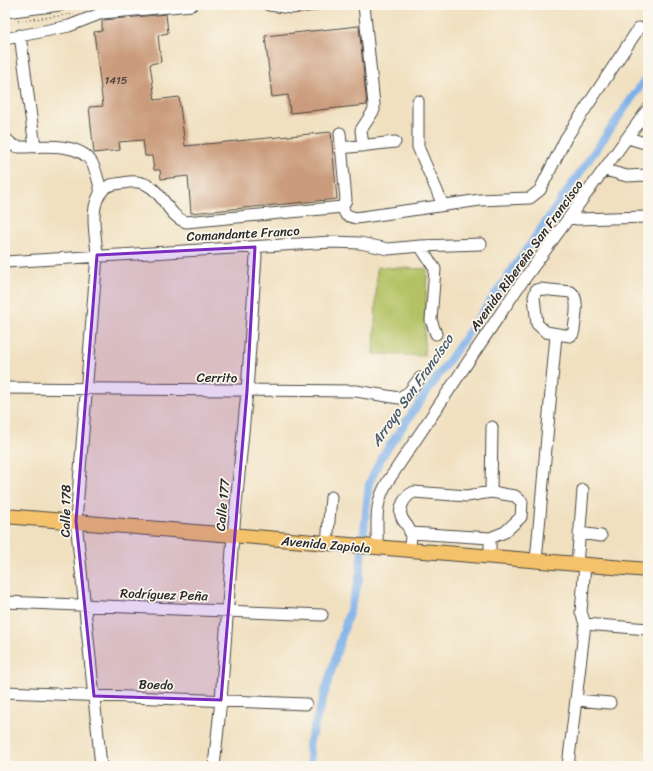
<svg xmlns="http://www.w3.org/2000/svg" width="653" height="771" font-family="Sriracha,sans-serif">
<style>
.green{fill:#b4c265;stroke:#707648}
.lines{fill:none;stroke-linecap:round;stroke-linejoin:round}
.canal{stroke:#7eb0ea;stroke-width:8}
.building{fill:#ca9b7c}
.minor-casing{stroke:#494641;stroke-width:13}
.major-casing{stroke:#494641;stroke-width:16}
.path{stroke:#494641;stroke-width:1.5;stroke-dasharray:1 3;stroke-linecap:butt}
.minor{stroke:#fff;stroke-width:11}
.major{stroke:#f3c26a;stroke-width:14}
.marked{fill:#7b2cbf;fill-opacity:0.2;stroke:#7b2cbf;stroke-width:3;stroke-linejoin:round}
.labels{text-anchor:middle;stroke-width:3.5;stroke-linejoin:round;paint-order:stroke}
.number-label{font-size:11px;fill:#53473f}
.street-label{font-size:13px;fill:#2b2b2b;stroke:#fbf7ec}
.water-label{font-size:14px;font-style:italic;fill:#485a6e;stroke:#fbf7ec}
</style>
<rect width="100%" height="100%" fill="#fbf7ec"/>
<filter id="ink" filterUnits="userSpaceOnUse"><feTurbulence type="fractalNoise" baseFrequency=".025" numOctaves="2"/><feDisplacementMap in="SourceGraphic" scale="8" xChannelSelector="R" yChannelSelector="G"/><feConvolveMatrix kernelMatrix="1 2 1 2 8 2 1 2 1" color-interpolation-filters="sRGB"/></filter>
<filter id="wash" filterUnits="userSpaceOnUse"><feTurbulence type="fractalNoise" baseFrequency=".012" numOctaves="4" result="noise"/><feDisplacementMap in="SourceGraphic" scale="16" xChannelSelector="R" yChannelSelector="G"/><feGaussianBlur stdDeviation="0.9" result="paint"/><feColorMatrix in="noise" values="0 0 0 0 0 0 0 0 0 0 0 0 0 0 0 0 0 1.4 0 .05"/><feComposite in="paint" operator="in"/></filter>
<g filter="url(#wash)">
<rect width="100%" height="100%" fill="#f0e0c0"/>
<path class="green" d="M377,267L427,269L424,356L374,354Z"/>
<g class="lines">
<path class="canal" d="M311,766L309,744L359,580L369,484L381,458L648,75"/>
</g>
<g id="blocks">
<path class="building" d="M166,14L168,33L158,35L161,62L150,64L155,100L179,97L185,146L331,132L337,199L191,213L188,176L161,179L160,170H154L152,156H145L143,140L119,142L120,150L94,153L89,107L103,106L94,32L102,31V21L104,20Z
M359,26L367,105L290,113L288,95L272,97L265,36Z"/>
</g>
</g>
<g filter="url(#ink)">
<use href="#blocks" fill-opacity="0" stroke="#494641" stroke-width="1"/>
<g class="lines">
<g class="minor-casing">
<path id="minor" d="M269,5L291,8L314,5
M5,12L60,5
M20,35L35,147
M5,39L69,26L102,13L192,5
M418,101V147L443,205
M5,138L14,146L19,147C39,147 80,141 92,163C97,172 99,183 101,193
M628,138L648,144
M363,146L361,130L374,110V105L364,5
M341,148L395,142
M605,170L627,176L648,175
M342,207L346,215L356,218L480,200L530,198L540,190L566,138L639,28
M571,217L577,219L648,217
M420,246L435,269L431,320L436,334
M5,262L332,242L360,243L388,249L420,246L481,244
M540,289L571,292C580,298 575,319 574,330L573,334L570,336L546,332L537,324L534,297L536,290Z
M5,388L356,391L399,398L409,392L420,378
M491,492L492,427
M411,533L490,538
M579,533L601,536
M327,544L331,497
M377,548C378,521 373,506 388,481L517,289L648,109
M409,551C410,545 412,537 410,532C409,526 404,523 402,518C397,508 406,495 414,492L467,496L491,492L515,496L522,502L521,517L505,532L490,538V557
M536,561L556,335
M577,565L583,490
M5,602L322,615
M585,624L648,629
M5,692L306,704
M576,700L610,703
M101,766L76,521L97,255C96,235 88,206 103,190C108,184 116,184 123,183C134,181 143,181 152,188C165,198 170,217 186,222L342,207L346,200L340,133
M214,766L221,700L233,536L247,391L256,256L255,247
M568,766L585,624L581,612L585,565"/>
</g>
<g class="major-casing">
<path id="major" d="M5,516L648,570"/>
</g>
<path class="path" d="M18,21L74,14"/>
<use href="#minor" class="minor"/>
<use href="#major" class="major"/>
</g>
</g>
<path class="marked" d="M255,247L247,391L221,700L94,696L76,521L97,255Z"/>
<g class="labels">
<g class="number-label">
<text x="116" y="84">1415</text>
</g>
<g class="street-label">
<text transform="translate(243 233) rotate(-3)" y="5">Comandante Franco</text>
<text transform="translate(526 255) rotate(-54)" y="5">Avenida Ribereña San Francisco</text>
<text transform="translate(217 377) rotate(1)" y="5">Cerrito</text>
<text transform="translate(222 505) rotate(-85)" y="5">Calle 177</text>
<text transform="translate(65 511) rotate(-89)" y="5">Calle 178</text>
<text transform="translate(326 544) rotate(5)" y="5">Avenida Zapiola</text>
<text transform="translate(164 594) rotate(2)" y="5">Rodríguez Peña</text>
<text transform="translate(156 684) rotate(2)" y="5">Boedo</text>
</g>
<g class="water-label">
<text transform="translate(412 390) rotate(-55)" y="5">Arroyo San Francisco</text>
</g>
</g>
<rect width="653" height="771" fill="none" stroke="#fbf7ec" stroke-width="20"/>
</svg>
